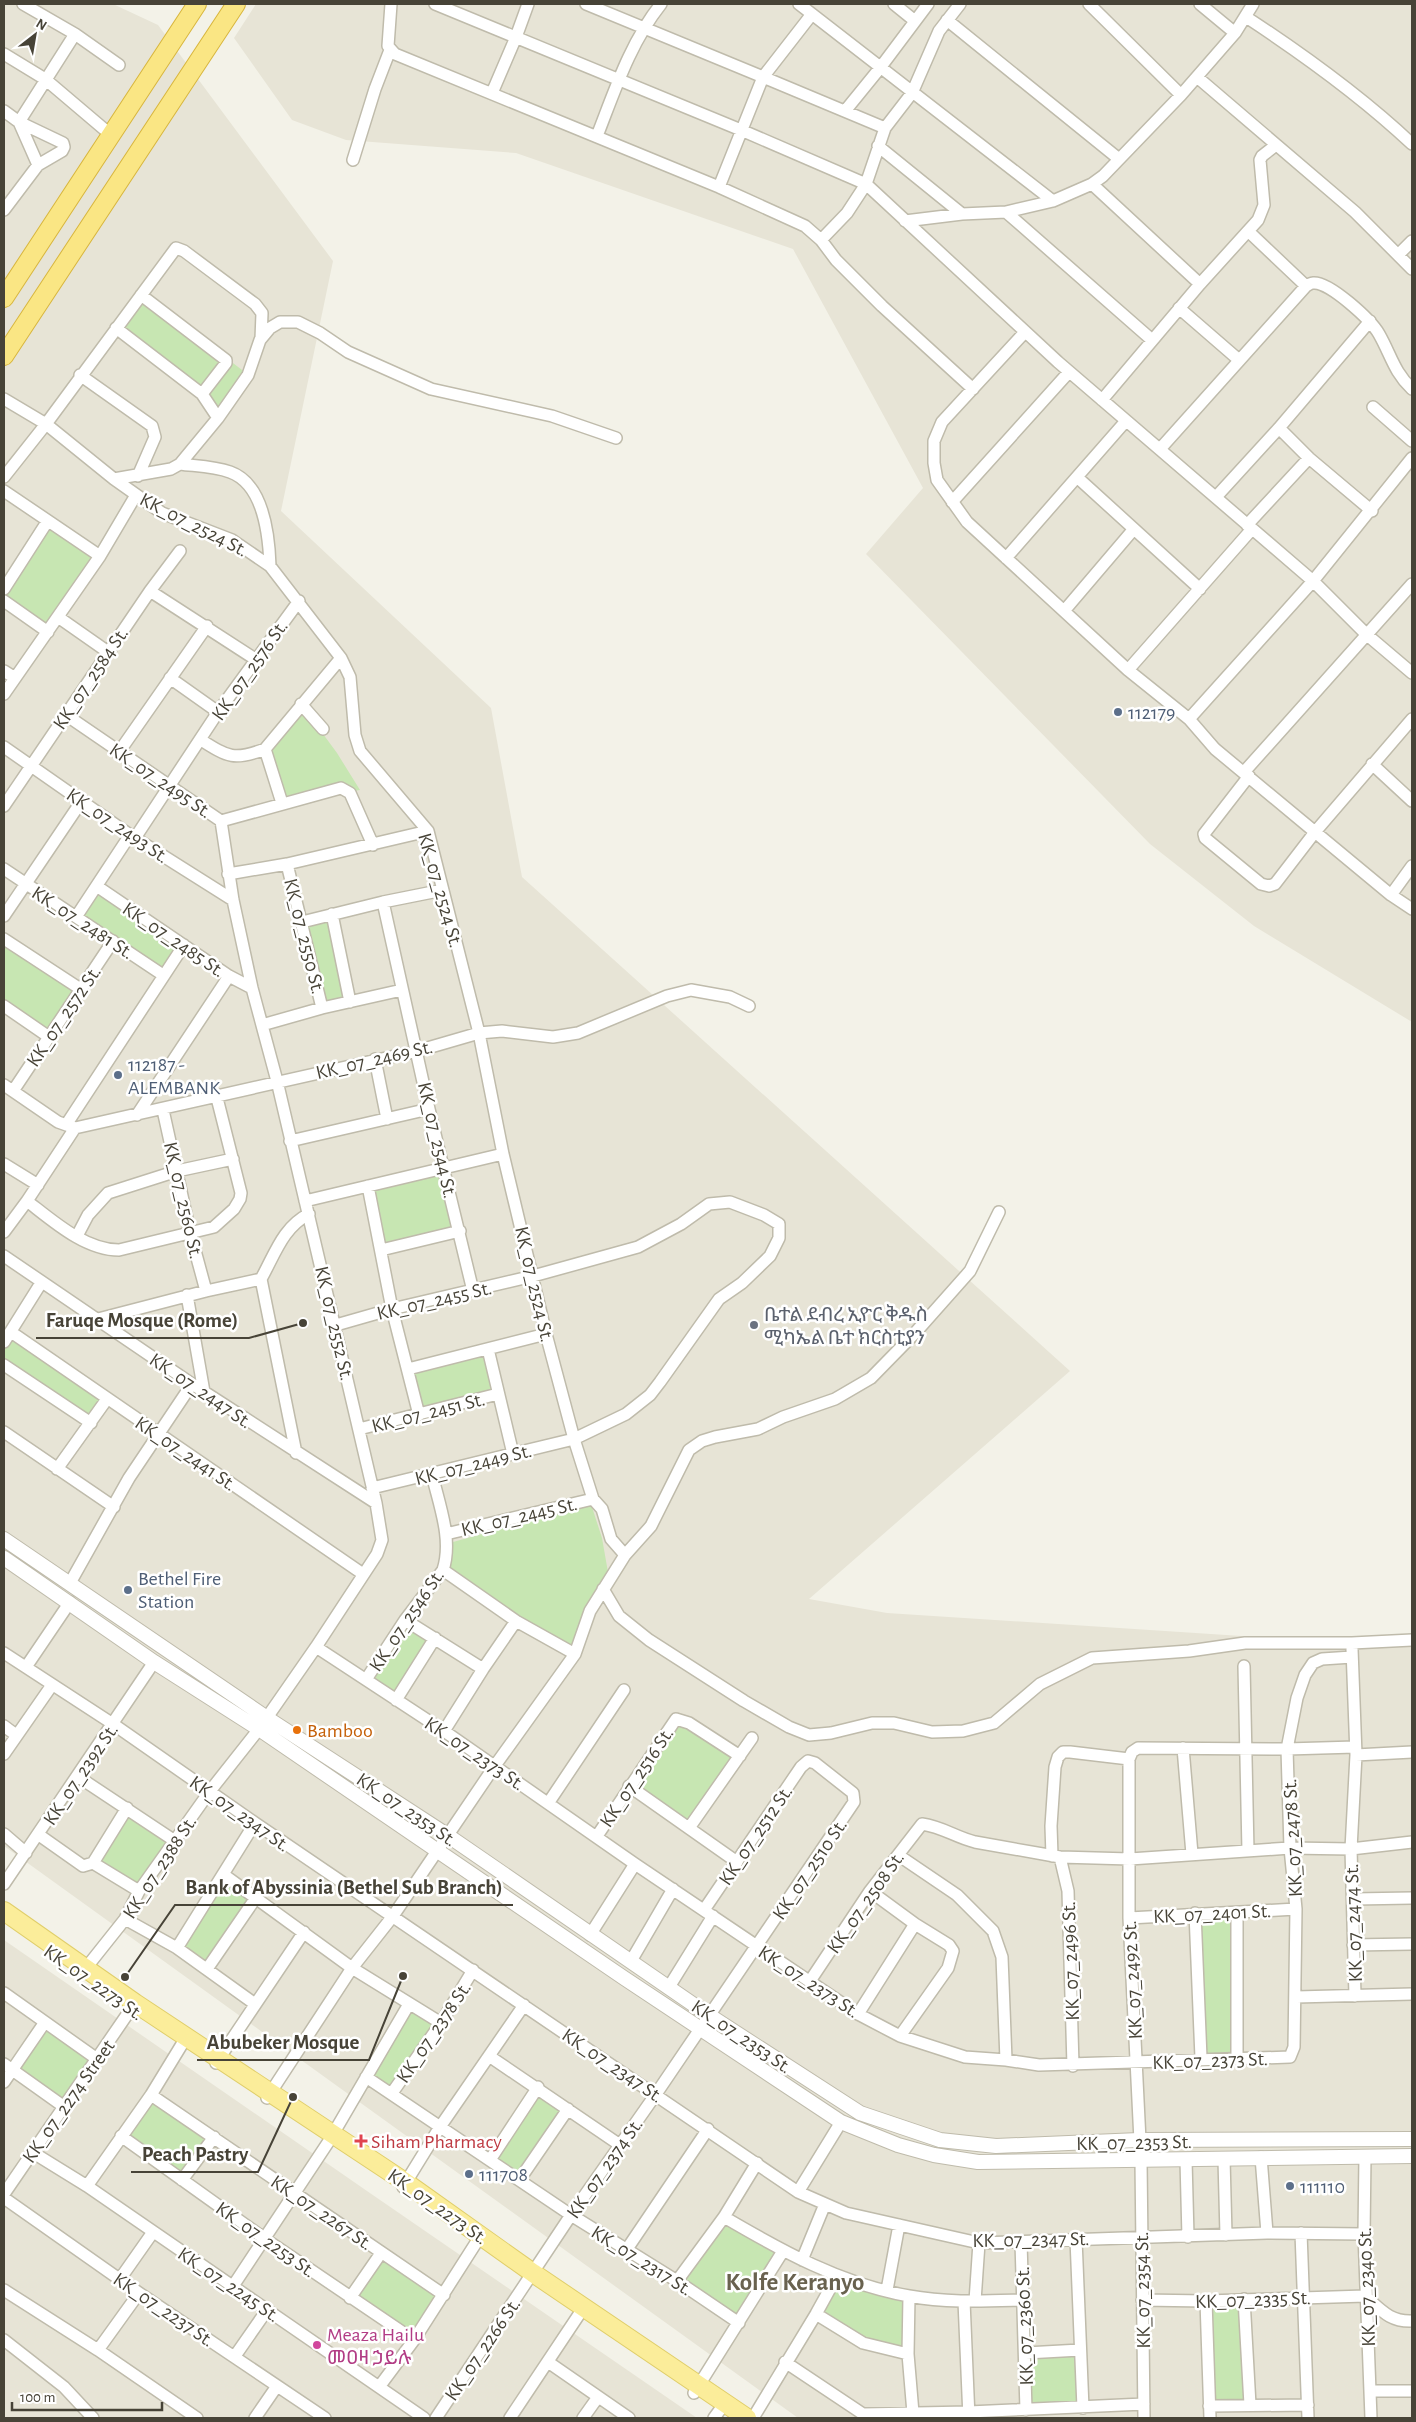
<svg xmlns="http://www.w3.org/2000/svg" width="1416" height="2422" font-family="'Alegreya Sans','Noto Sans Ethiopic',sans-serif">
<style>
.residential{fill:#e7e4d6}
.green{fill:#c7e6b2}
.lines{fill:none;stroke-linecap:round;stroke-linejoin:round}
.minor-casing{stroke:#bfbbab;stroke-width:14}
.tertiary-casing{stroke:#bfbbab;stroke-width:16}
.primary-casing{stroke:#e0ce6a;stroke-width:20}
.trunk-casing{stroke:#d8b63e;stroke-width:20}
.minor{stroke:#fff;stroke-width:11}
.tertiary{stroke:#fff;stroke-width:14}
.primary{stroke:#fbed9a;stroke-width:18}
.trunk{stroke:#fae684;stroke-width:18}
.service-dot{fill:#5c6f8a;stroke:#fff;stroke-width:2}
.worship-dot{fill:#6b7280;stroke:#fff;stroke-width:2}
.food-dot{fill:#e8710a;stroke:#fff;stroke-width:2}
.health-dot{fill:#e0444e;stroke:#fff;stroke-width:2}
.hotel-dot{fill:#d1479c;stroke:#fff;stroke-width:2}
.labels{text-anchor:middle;stroke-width:5;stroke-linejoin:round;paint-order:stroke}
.street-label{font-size:20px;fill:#474337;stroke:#fff}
.service-label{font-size:20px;fill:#4e5e75;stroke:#fff;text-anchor:start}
.worship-label{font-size:20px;fill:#5b616d;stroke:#fff;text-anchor:start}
.food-label{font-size:20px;fill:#c56008;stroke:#fff;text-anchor:start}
.health-label{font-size:20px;fill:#be3a42;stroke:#fff;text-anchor:start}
.hotel-label{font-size:20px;fill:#b23c85;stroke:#fff;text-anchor:start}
.district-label{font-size:25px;font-weight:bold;fill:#69624f;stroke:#fff}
.leader{fill:none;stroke:#474337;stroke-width:2}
.callout-dot{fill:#474337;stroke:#fff;stroke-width:2}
.callout-label{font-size:21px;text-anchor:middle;font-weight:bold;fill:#474337;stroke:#fff;stroke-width:5;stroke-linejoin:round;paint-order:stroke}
</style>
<rect width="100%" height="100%" fill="#f3f2e8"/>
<path class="residential" d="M4,4H113L158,25L333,261L281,511L491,708L522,877L1070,1371L809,1599L887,1613L1412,1647V2418H798L4,1846Z
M256,4H1412V1022L1254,926L1150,844L866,554L923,488L793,249L516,153L346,140L292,120L234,38Z
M4,1940L367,2191L697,2418H4Z"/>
<path class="green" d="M142,294L250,376L223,411L116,327Z
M47,522L100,556L48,632L4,601V589Z
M301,704L337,753L360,790L282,803L265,749Z
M98,887L184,945L163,975L76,917Z
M332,914L350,1002L322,1008L302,922Z
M4,939L82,990L49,1037L4,1006Z
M444,1169L460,1231L381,1250L368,1186Z
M11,1332L107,1399L91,1423L4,1365V1342Z
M488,1349L498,1394L419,1415L408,1369Z
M591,1504L602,1538L609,1578L574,1660L445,1577L452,1561L453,1542Z
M405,1620L435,1638L396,1700L367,1678Z
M676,1719L740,1756L689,1828L629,1786Z
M127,1808L175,1841L139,1891L93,1863Z
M224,1875L255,1899L207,1969L177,1948Z
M1195,1913H1237V2059L1201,2058Z
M409,2004L441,2023L392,2093L366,2077Z
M45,2022L97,2059L63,2106L12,2070L4,2082V2064L12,2069Z
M538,2087L568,2109L520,2179L490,2160Z
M151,2095L214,2137L182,2180L121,2136Z
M724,2217L783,2251L739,2323L677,2281Z
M381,2253L444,2295L414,2340L350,2298Z
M837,2276L909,2296L908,2354L861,2345L816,2314Z
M1244,2299L1250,2405L1209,2406L1206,2301Z
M1080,2350L1083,2408L1026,2410V2353Z"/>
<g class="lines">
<g class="minor-casing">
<path id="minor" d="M23,4L75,34L119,65
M391,4L388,46L395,54L719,187L805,226L821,240L847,213L866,184L885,128L912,93L939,31L960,4
M435,4L741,130L866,184L1058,362L1313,581L1366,634L1412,673
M586,4L763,77L812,14
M799,4L1053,201
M894,4L915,21
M1089,4L1181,95
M1200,4L1235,33
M1246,17C1304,55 1361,96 1412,144
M947,20L1119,159
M4,54L45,79L111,135
M1197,77L1355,212L1412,269
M492,93L516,37L528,4
M4,111L19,122L63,143L64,147L62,151L38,165L4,210
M845,111L880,68L928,4
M19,122L75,34
M19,122L38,165
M597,136C615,90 630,43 661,4
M878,146L962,214
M353,160L375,89L390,50
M1092,184L1200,284
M719,187L763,77L885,128
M1006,212L1152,340
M905,221L962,214L1006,212L1053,201L1092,184L1103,176L1181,95L1235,33L1253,4
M1248,231L1258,220L1264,205L1260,160L1262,156L1276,145
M821,240L836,260L882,306L973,389
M1398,255L1412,241
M1306,286C1308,285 1311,283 1313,283C1329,281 1371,320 1379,334C1391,355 1394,372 1412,389
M141,295L226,360V363L202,394
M1179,308L1239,360
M116,328L202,394L218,418
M1025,332L942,422L934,441V463L937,480L967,522L1128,670
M80,375L152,426L155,437L138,476
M4,399L46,424L114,479L162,513L232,540L270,566L341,658L350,677L355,735L360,751L428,831L479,1033L503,1154L546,1334L574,1439L593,1499L602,1509L611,1539L625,1555
M1102,400L1200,284L1248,231L1306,286L1160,449
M1373,407L1412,441
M1279,428L1309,458L1372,511
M180,464C195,466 214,466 230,472C264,484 269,535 270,566
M4,477L46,424L176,248L184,251L255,304L262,313L261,339
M1078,478L1200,589
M114,479L171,469L180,464L218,418L248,375L260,340L270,328L280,322H298L320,333L348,352L431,389L552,416L616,438
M4,491L100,556
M1216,497L1279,428L1370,321
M952,502L1069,372
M1247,525L1309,458
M1252,529L1128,670L1189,719L1215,749L1315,832L1412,719
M1006,558L1125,422
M4,589L47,522
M150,591L255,659
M4,601L48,632
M1064,611L1133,530
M58,617L108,652
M4,671L15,678
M170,678L218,712
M4,694L100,556L136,495
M301,704L323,729
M66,715L221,821
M1189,719L1313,581L1412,458
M201,740C228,757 234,761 265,749
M4,747L130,835L233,900
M119,752L207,626
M1372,764L1412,801
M1244,772L1412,584
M1249,776L1204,834L1205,838L1261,884L1269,886L1275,884L1315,832L1391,895L1412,909
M282,803L265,749L341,658
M4,806L150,591L180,551
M221,821L341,788L350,793L373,845
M135,838L218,712L299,601
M287,864L322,1008
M4,869L163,975
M228,874L287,864L428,831
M98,887L229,976L252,988
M1391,895L1412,866
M383,902L429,1109L473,1291
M332,914L350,1002
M4,916L81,802
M76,917L130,835
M302,922L383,902L443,890
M4,939L82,990
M4,1006L49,1037
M262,1025L322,1008L402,990
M375,1059L387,1119
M4,1085L58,1122L75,1128L417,1051L479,1033L502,1031L553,1037L578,1033L667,996L691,990L730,997L749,1006
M13,1091L113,941
M163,1110L190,1232L206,1291
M137,1115L229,976
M66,1125L184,945
M290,1141L429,1109
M4,1164L38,1185
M368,1186L392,1309L419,1415
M27,1201C53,1221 85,1250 119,1250L214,1227L234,1209L240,1199L241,1193L217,1098
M305,1201L503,1154
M4,1232L27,1201L75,1128
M77,1236L88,1215L108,1193L177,1171L233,1159
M381,1250L460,1231
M4,1256L192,1384L376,1503
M261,1279L296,1453
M261,1279C275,1254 283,1227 309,1214
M187,1295L204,1392
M98,1319L206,1291L261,1279
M336,1325L392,1309L533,1276L638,1247L681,1224L709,1204L730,1202L764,1215L779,1224V1238L770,1256L742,1283L719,1299L660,1382L650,1395L626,1414L574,1439L372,1488
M11,1332L363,1574
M4,1342L41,1283
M488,1349L513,1454
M4,1365L91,1423
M408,1369L546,1334
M359,1429L498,1394
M4,1432L114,1507
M57,1469L107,1399
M446,1534L593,1499
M443,1570L516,1621L575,1654
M70,1583L129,1478L192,1384
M603,1589L619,1616L649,1640L744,1701L789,1727L809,1735L831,1733L872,1723H894L932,1732L963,1731L994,1723L1040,1684L1092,1658L1189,1651L1245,1643H1352L1412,1640
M405,1620L483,1669
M316,1647L444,1731L635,1864L858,2014L900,2036L965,2057L1006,2060L1039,2065L1290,2057L1294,2047L1296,1909L1290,1848L1287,1749L1297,1698L1305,1675L1313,1663L1322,1659L1352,1657
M1352,1649L1356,1755L1351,1849L1355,1996
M4,1653L113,1724L255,1823L798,2192L846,2213L979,2243L1267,2233L1364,2234
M1244,1666L1248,1851
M26,1667L70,1602
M367,1678L405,1620L443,1570C453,1539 439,1505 432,1474
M396,1700L435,1638
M4,1726L16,1735
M444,1731L483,1669L516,1621
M1183,1748L1192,1854
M4,1754L52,1685
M1356,1755L1412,1752
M77,1776L175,1841
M629,1786L737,1862
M549,1802L624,1690
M689,1828L752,1738
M4,1834L26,1853
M39,1835L83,1866L93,1863
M597,1836L676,1719L689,1723L740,1756
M898,1855L957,1895L993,1931L1002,1957L1006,2060
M1052,1856L1051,1826L1055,1767L1058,1757L1063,1752H1070L1129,1759
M1060,1857L1068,1891L1073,2066
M93,1863L127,1808
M93,1863L139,1891
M224,1875L352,1968L441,2023
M4,1884L154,1662
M870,1891L915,1924L949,1945L953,1951L948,1968L900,2036
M1354,1899L1412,1898
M1195,1913L1201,2058
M1237,1913V2059
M1129,1918L1296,1909
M125,1919L177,1948L255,2004
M590,1935L635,1864
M1353,1945L1412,1944
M177,1948L255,1823
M631,1961L673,1889
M207,1969L255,1899
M82,1973L125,1919L139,1891L210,1791L259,1729L316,1647L377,1554L382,1540L376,1503L277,1081L252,988L233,900L221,821
M810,1981L870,1891L922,1824C943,1827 955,1837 975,1842L1060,1857L1130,1859L1290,1848L1351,1849L1412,1842
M669,1987L713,1916
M4,1993L97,2059
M1296,1997L1412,1994
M858,2014L915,1924
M489,2056L620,2145
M216,2063L304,1932
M4,2064L63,2106
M366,2077L571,2215L677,2281L739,2323
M4,2082L45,2022
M392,2093L441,2023L473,1970
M151,2095L444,2295
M267,2098L352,1968L393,1916L494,1767L575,1654L590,1611L625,1555L651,1526L689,1450L702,1441L715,1437L758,1429L783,1417L835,1399L871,1378L915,1333L970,1271L999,1212
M121,2136L265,2239L414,2340
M32,2152L87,2186L424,2418
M1365,2156L1364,2234L1371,2418
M1261,2157L1267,2233
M1224,2159L1226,2235
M490,2160L538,2087
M1186,2160L1188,2237
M520,2179L568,2109
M182,2180L214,2137
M87,2186L151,2095L187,2036
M403,2187L440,2127L524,2005
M798,2192L841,2122
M4,2194L135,2003
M4,2198L139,2293L325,2418
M724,2217C782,2251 841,2284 909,2296C947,2303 986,2301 1024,2300
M1301,2233L1308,2418
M1076,2239L1083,2408
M1021,2242L1026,2410
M627,2249L708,2129
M802,2260L825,2204
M120,2279L153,2232
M677,2281L724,2217L757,2163
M233,2286L329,2141L409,2004
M4,2290L98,2350L197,2418
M887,2290L899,2225
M909,2296L908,2354L913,2413
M1365,2296C1381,2310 1390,2322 1412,2321
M350,2298L381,2253
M1244,2299L1250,2405
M1142,2300L1206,2301L1365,2296
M964,2301L969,2418
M975,2301L979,2243
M1206,2301L1210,2418
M816,2314L863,2343L908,2354
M4,2340L64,2387L93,2418
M98,2350L139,2293
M1026,2353L1080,2350
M235,2356L267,2310
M548,2362L629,2418
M785,2362L863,2414L969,2412L1144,2404
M379,2387L414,2340L481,2235
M1370,2391H1412
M694,2393L783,2251
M1209,2406L1308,2405
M255,2418L277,2386
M436,2418L571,2215L656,2094L854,1802L853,1793L815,1763L808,1761L801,1767L704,1910
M510,2418L584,2307
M583,2418L598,2397
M714,2418L725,2403
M753,2418L816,2314L837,2276
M1144,2418L1141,2161L1129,1918V1759L1132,1752L1138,1748L1287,1749L1355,1747"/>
</g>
<g class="tertiary-casing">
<path id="tertiary" d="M4,1539L267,1718L447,1835L710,2016L860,2113L940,2140L996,2146L1139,2140L1412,2139
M4,1558L154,1662L259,1729L624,1978L841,2122L898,2145L934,2155L978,2162L1412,2156"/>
</g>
<g class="primary-casing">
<path id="primary" d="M4,1911L135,2003L405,2182L533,2273L747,2418"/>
</g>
<g class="trunk-casing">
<path id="trunk" d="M4,298L197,4
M4,356L236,4"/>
</g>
<use href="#minor" class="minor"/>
<use href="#tertiary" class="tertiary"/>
<use href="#primary" class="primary"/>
<use href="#trunk" class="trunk"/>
</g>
<g class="service-dot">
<circle cx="1118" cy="712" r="5"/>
<circle cx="118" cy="1075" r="5"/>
<circle cx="128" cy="1590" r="5"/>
<circle cx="469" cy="2174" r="5"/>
<circle cx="1290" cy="2186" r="5"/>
</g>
<circle class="worship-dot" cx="754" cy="1325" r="5"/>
<circle class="food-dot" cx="297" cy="1730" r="5"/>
<path class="health-dot" d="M358.5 2133.5h5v5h5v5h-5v5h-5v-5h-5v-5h5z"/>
<circle class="hotel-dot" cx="317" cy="2345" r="5"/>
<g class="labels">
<g class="street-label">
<text transform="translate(194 524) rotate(27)" y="7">KK_07_2524 St.</text>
<text transform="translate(249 670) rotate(-55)" y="7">KK_07_2576 St.</text>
<text transform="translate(90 678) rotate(-56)" y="7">KK_07_2584 St.</text>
<text transform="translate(161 780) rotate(34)" y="7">KK_07_2495 St.</text>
<text transform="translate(118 825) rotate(34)" y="7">KK_07_2493 St.</text>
<text transform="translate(441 890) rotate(74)" y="7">KK_07_2524 St.</text>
<text transform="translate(83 922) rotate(33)" y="7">KK_07_2481 St.</text>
<text transform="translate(305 936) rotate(76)" y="7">KK_07_2550 St.</text>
<text transform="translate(174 939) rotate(34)" y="7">KK_07_2485 St.</text>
<text transform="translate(63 1016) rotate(-56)" y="7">KK_07_2572 St.</text>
<text transform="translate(374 1059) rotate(-13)" y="7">KK_07_2469 St.</text>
<text transform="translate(438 1140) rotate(77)" y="7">KK_07_2544 St.</text>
<text transform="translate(184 1200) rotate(77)" y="7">KK_07_2560 St.</text>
<text transform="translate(535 1284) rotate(77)" y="7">KK_07_2524 St.</text>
<text transform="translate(434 1300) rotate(-13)" y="7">KK_07_2455 St.</text>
<text transform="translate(335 1323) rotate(77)" y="7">KK_07_2552 St.</text>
<text transform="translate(201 1390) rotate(34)" y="7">KK_07_2447 St.</text>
<text transform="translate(428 1412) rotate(-14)" y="7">KK_07_2451 St.</text>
<text transform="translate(186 1453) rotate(34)" y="7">KK_07_2441 St.</text>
<text transform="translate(473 1464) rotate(-14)" y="7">KK_07_2449 St.</text>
<text transform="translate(519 1516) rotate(-13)" y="7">KK_07_2445 St.</text>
<text transform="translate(406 1620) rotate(-56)" y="7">KK_07_2546 St.</text>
<text transform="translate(475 1753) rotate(34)" y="7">KK_07_2373 St.</text>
<text transform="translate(80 1774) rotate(-56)" y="7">KK_07_2392 St.</text>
<text transform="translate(636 1777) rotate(-56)" y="7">KK_07_2516 St.</text>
<text transform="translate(407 1809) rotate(34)" y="7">KK_07_2353 St.</text>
<text transform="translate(240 1813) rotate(35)" y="7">KK_07_2347 St.</text>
<text transform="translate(755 1835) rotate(-56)" y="7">KK_07_2512 St.</text>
<text transform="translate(1292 1838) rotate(-93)" y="7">KK_07_2478 St.</text>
<text transform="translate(159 1867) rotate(-57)" y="7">KK_07_2388 St.</text>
<text transform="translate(809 1869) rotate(-56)" y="7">KK_07_2510 St.</text>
<text transform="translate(865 1902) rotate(-55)" y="7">KK_07_2508 St.</text>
<text transform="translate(1212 1913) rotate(-3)" y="7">KK_07_2401 St.</text>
<text transform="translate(1353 1923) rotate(-92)" y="7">KK_07_2474 St.</text>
<text transform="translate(1070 1961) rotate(-92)" y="7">KK_07_2496 St.</text>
<text transform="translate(1132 1980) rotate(-93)" y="7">KK_07_2492 St.</text>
<text transform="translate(809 1981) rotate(33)" y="7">KK_07_2373 St.</text>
<text transform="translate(94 1982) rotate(35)" y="7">KK_07_2273 St.</text>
<text transform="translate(433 2032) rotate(-56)" y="7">KK_07_2378 St.</text>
<text transform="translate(742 2036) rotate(34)" y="7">KK_07_2353 St.</text>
<text transform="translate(1210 2060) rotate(-2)" y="7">KK_07_2373 St.</text>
<text transform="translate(613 2065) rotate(34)" y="7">KK_07_2347 St.</text>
<text transform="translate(68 2101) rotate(-55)" y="7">KK_07_2274 Street</text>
<text transform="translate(1134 2142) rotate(-1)" y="7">KK_07_2353 St.</text>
<text transform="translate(604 2168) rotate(-55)" y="7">KK_07_2374 St.</text>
<text transform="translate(438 2206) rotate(35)" y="7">KK_07_2273 St.</text>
<text transform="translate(322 2212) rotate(34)" y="7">KK_07_2267 St.</text>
<text transform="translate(266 2239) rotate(35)" y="7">KK_07_2253 St.</text>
<text transform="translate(1031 2239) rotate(-1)" y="7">KK_07_2347 St.</text>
<text transform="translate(642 2260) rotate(32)" y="7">KK_07_2317 St.</text>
<text transform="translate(229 2284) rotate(34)" y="7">KK_07_2245 St.</text>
<text transform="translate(1366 2287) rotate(-92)" y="7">KK_07_2340 St.</text>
<text transform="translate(1142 2290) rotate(-91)" y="7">KK_07_2354 St.</text>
<text transform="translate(1253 2299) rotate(-2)" y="7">KK_07_2335 St.</text>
<text transform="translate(164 2309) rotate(34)" y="7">KK_07_2237 St.</text>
<text transform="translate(1024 2326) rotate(-92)" y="7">KK_07_2360 St.</text>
<text transform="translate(482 2349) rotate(-56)" y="7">KK_07_2266 St.</text>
</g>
<g class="service-label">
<text x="1128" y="719">112179</text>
<text x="128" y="1071">112187 -<tspan x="128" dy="23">ALEMBANK</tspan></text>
<text x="138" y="1585">Bethel Fire<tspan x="138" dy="23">Station</tspan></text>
<text x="479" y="2181">111708</text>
<text x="1300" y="2193">111110</text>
</g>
<g class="worship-label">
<text x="764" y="1321">ቤተል ደብረ ኢዮር ቅዱስ<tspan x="764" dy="23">ሚካኤል ቤተ ክርስቲያን</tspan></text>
</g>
<g class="food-label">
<text x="307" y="1737">Bamboo</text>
</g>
<g class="health-label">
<text x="371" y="2148">Siham Pharmacy</text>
</g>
<g class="hotel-label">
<text x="327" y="2341">Meaza Hailu<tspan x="327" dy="23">መዐዛ ኃይሉ</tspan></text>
</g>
<g class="district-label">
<text x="795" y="2290">Kolfe Keranyo</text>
</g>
</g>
<path class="leader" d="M303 1323L249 1338H36M125 1977L175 1905H513M403 1976L369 2060H197M293 2097L258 2172H131"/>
<g class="callout-dot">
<circle cx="303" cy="1323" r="5"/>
<circle cx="125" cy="1977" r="5"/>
<circle cx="403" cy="1976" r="5"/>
<circle cx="293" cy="2097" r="5"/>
</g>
<g class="callout-label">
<text x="142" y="1327">Faruqe Mosque (Rome)</text>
<text x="344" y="1894">Bank of Abyssinia (Bethel Sub Branch)</text>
<text x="283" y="2049">Abubeker Mosque</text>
<text x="195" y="2161">Peach Pastry</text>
</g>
<rect width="1416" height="2422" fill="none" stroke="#474337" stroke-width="10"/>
<g transform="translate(35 35) rotate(31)" stroke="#ffffff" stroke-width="4" paint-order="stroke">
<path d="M0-4L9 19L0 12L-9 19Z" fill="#474337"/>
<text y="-8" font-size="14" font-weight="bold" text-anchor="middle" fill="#474337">N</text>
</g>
<path d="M12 2402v8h150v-8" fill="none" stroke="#474337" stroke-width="2.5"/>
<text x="20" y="2402" font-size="15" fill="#474337" stroke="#ffffff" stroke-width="4" paint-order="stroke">100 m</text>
</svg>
